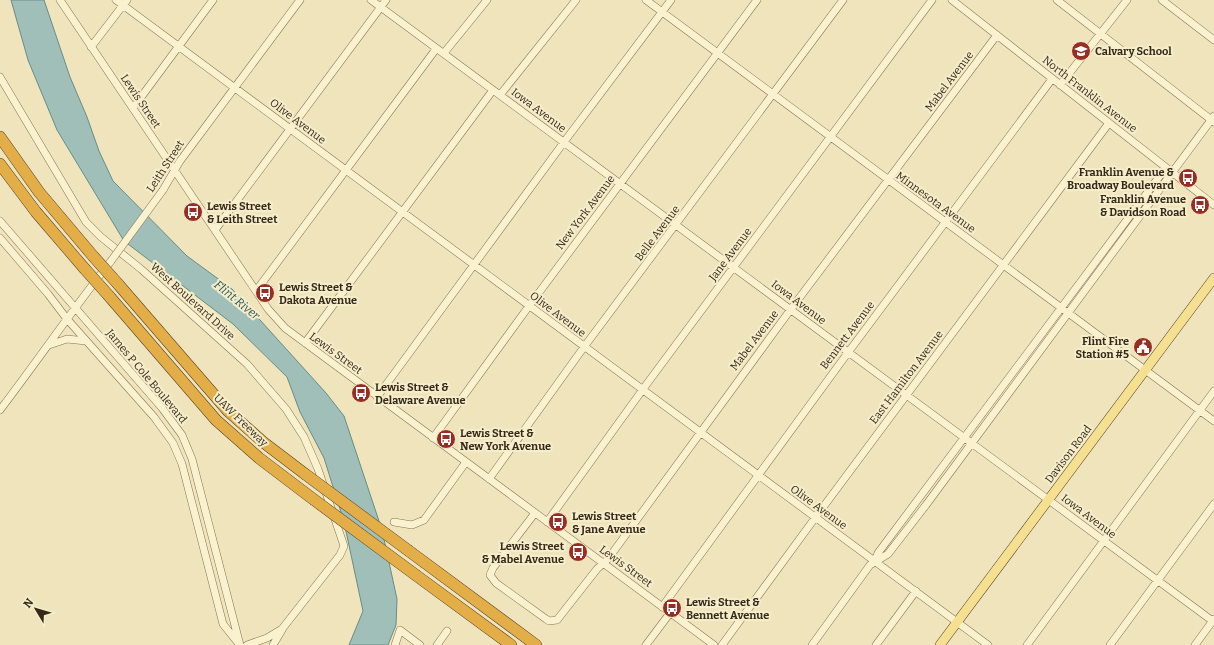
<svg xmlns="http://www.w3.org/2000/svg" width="1214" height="645" font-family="Bitter,serif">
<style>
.water{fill:#a0bfb9;stroke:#678d87}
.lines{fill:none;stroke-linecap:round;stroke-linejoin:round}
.minor-casing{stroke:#867455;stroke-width:8}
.major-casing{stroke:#53412a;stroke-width:10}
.highway-casing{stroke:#53412a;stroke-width:12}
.minor{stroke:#faf1cf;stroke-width:7}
.major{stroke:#f5df91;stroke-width:9}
.highway{stroke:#e3ad47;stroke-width:11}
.minor-bridge-casing{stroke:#867455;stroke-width:8;stroke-linecap:butt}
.highway-bridge-casing{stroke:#53412a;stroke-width:12;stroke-linecap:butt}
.minor-bridge{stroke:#faf1cf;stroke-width:7}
.highway-bridge{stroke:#e3ad47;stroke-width:11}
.labels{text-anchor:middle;stroke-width:4;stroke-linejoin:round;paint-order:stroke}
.poi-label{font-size:11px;font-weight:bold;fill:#352a1a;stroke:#f6eecb;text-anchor:start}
.street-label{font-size:11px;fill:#352a1a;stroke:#f6eecb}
.water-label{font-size:12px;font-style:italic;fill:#295455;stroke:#f6eecb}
</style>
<rect width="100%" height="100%" fill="#efe4bc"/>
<path class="water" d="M11,0H44L70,77L87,117L99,151L113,181L187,256L232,289L326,393L344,416L382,530L397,599L396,625L388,645H349L363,611L344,522L324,458L300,412L287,377L233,324L124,241L57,130L28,60Z"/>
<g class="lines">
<g class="minor-casing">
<path id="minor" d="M60,0L268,309L285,328L714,645
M116,0L988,645
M371,0L1214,622
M646,0L1214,421
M952,0L1214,205
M1057,0L1214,122
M1162,0L1214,40
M91,47L127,0
M444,53L487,0
M0,77L86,222L101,237L141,269L247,364L286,409L304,437L318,469L344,546L340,555L282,629L267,638L247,645
M1060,85L1127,0
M500,95L576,0
M133,108L213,0
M163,190L180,161L300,0
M0,221L162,408L182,435L192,459L240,645
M215,230L386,0
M0,238L48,294L67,319L154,417L173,443L182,464L223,624L239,644
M256,291L436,49
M305,343L493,90
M49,345L67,339L86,341
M377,397L564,142L671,0
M0,410C38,360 73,309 111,261
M433,438L529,306L757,0
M489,479L584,347L843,0
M535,513L493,568L490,575L496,583L546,619L549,621L557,620L597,569L608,559L791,309L997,35
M394,522L412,525L424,520L466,462
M547,522L646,385L932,0
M875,561L878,553L1162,173L1172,172
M662,607L844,358L1052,79
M273,645L282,630
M395,645L400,630L420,645
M437,645L447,631
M646,645L670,613
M722,645L815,518L1109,123
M812,645L870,565L888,554L926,505L1214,116
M876,645L916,591
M1027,645L1214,391
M1110,645L1214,504
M1195,645L1214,619"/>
</g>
<g class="major-casing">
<path id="major" d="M940,645L1214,278"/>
</g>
<g class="highway-casing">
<path id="highway" d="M0,137L39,192L93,256
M0,164L36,212L84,268
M118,284L228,411L263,442L305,474
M109,296L216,420L259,458L313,499
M409,551L536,645
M417,576L511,645"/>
</g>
<use href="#minor" class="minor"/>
<use href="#major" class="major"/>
<use href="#highway" class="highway"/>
<g class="minor-bridge-casing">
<path id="minor-bridge" d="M111,261L163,190"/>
</g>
<g class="highway-bridge-casing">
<path id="highway-bridge" d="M93,256L118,284
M84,268L109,296
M305,474L409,551
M313,499L417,576"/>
</g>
<use href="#minor-bridge" class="minor-bridge"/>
<use href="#highway-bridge" class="highway-bridge"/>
</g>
<defs>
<g id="school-disc" transform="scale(1)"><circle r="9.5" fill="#972d23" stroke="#f6eecb"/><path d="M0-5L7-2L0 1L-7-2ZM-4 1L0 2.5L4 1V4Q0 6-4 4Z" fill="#fff"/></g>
<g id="bus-disc" transform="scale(1)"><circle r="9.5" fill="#972d23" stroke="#f6eecb"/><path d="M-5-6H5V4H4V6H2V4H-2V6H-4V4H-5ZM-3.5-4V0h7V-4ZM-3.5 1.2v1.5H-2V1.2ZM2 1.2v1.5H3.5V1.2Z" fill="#fff"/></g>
<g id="civic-disc" transform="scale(1)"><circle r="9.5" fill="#972d23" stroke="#f6eecb"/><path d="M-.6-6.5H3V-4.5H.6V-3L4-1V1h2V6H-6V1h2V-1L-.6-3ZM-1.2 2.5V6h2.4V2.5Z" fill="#fff"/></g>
</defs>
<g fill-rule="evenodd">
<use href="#school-disc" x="1081" y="51"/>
<use href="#bus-disc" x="1188" y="178"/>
<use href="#bus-disc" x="1200" y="205"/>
<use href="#bus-disc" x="193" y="212"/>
<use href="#bus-disc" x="265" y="293"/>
<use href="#civic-disc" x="1143" y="347"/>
<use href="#bus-disc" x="361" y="393"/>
<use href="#bus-disc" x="446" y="439"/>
<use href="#bus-disc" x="558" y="522"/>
<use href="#bus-disc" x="578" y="552"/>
<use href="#bus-disc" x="672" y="608"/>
</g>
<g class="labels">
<g class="poi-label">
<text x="1095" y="55">Calvary School</text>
<text x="1174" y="176" text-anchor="end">Franklin Avenue &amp;<tspan x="1174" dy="13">Broadway Boulevard</tspan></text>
<text x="1186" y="203" text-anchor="end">Franklin Avenue<tspan x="1186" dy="13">&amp; Davidson Road</tspan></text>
<text x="207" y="210">Lewis Street<tspan x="207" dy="13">&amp; Leith Street</tspan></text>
<text x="279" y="291">Lewis Street &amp;<tspan x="279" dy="13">Dakota Avenue</tspan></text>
<text x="1129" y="345" text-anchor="end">Flint Fire<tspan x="1129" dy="13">Station #5</tspan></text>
<text x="375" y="391">Lewis Street &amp;<tspan x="375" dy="13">Delaware Avenue</tspan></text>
<text x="460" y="437">Lewis Street &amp;<tspan x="460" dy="13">New York Avenue</tspan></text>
<text x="572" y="520">Lewis Street<tspan x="572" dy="13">&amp; Jane Avenue</tspan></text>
<text x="564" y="550" text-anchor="end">Lewis Street<tspan x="564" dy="13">&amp; Mabel Avenue</tspan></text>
<text x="686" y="606">Lewis Street &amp;<tspan x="686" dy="13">Bennett Avenue</tspan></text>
</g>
<g class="street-label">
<text transform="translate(949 81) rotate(-53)" y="4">Mabel Avenue</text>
<text transform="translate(1090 94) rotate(38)" y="4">North Franklin Avenue</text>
<text transform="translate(141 101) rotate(56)" y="4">Lewis Street</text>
<text transform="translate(539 110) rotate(37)" y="4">Iowa Avenue</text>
<text transform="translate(298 121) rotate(37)" y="4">Olive Avenue</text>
<text transform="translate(165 166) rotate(-57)" y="4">Leith Street</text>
<text transform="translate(936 202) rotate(36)" y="4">Minnesota Avenue</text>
<text transform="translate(585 212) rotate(-53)" y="4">New York Avenue</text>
<text transform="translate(657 233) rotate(-53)" y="4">Belle Avenue</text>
<text transform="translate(730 254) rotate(-53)" y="4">Jane Avenue</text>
<text transform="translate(193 301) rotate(42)" y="4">West Boulevard Drive</text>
<text transform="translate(799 302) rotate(37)" y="4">Iowa Avenue</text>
<text transform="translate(558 314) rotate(37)" y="4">Olive Avenue</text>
<text transform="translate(847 335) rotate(-53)" y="4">Bennett Avenue</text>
<text transform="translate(754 340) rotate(-53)" y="4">Mabel Avenue</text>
<text transform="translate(336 353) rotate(36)" y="4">Lewis Street</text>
<text transform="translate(147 376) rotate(50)" y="4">James P Cole Boulevard</text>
<text transform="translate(906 377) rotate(-53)" y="4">East Hamilton Avenue</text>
<text transform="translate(241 420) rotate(44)" y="4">UAW Freeway</text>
<text transform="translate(1068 454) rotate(-53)" y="4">Davison Road</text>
<text transform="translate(819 507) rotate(36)" y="4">Olive Avenue</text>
<text transform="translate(1089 516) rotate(37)" y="4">Iowa Avenue</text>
<text transform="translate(626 566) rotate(36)" y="4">Lewis Street</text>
</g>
<g class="water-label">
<text transform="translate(237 300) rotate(39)" y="4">Flint River</text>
</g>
</g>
<g transform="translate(36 609) rotate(308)" stroke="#f6eecb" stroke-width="3" paint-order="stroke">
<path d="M0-3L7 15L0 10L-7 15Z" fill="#352a1a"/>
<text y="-6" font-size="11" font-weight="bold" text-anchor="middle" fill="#352a1a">N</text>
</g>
</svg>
